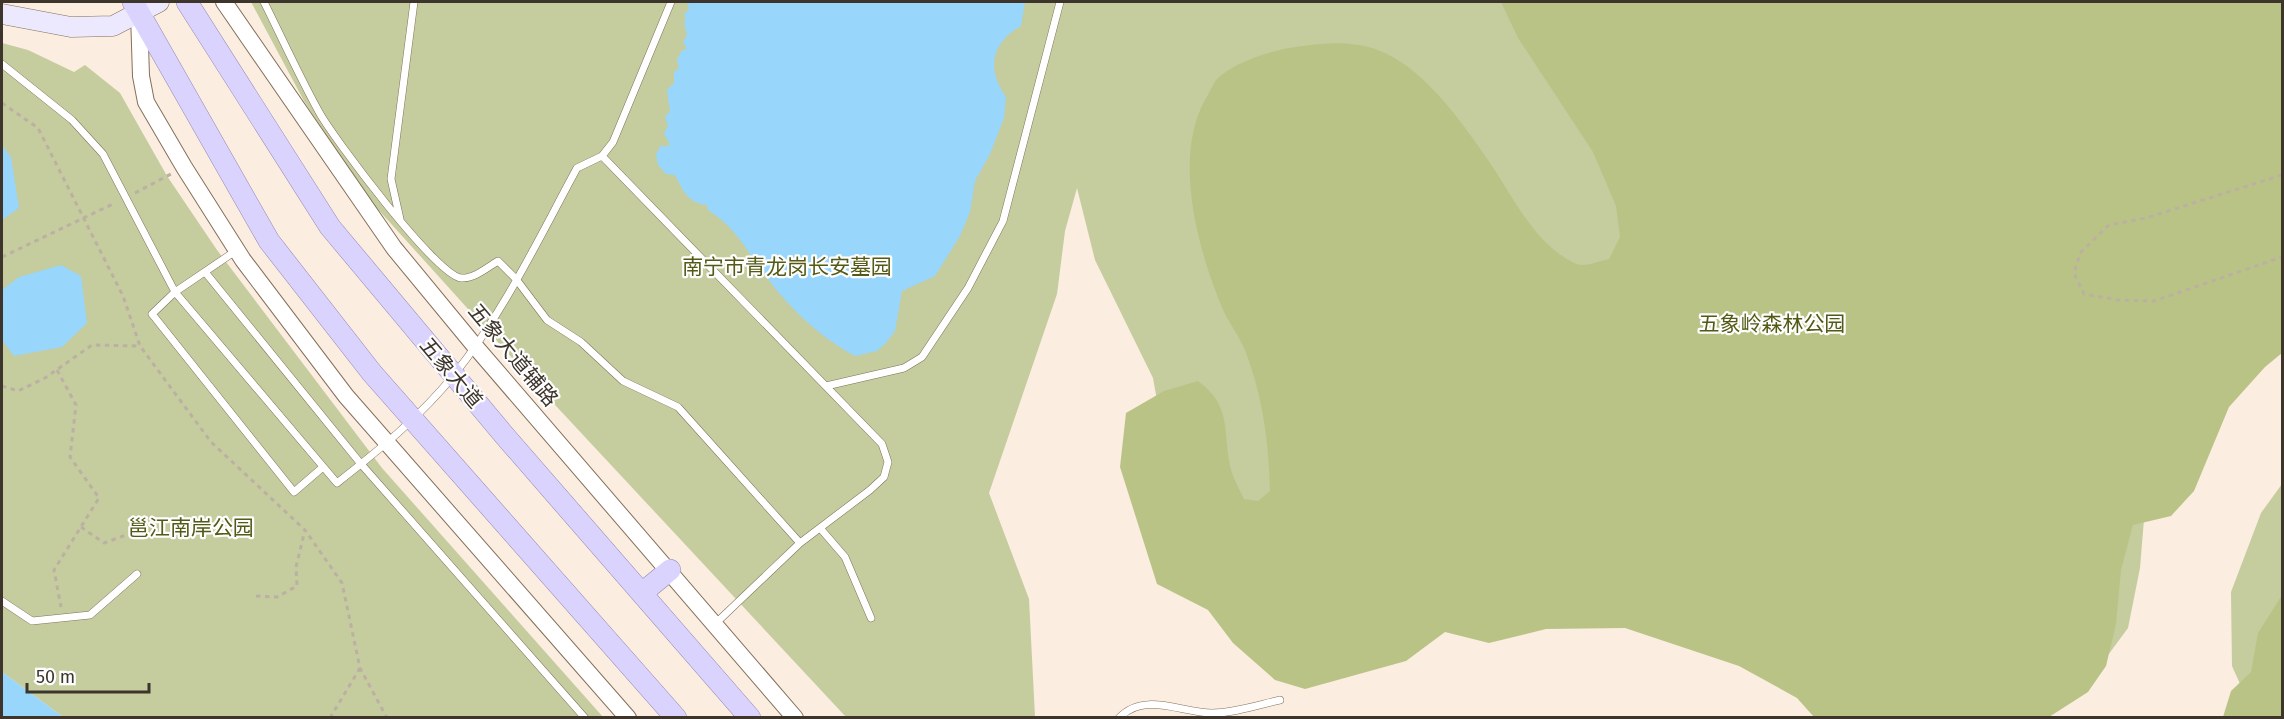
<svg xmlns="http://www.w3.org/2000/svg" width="2284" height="719" font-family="'Fira Sans','Noto Sans SC',sans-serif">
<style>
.green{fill:#c5cc9e}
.forest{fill:#bac386}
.water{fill:#98d6fb}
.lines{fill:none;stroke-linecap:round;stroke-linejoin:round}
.service-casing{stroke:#84705b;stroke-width:8}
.tertiary-casing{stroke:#84705b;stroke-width:18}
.secondary-casing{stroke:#84705b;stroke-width:21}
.primary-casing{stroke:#9388b2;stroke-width:22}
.path{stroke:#bcb0a3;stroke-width:3;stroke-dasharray:4.5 4.5;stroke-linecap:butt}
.service{stroke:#fff;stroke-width:7}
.tertiary{stroke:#fff;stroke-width:16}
.secondary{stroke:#ece9fe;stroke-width:20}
.primary{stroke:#dad3fd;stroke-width:21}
.labels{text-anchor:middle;stroke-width:4.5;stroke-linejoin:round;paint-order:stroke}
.park-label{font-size:21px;fill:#545a15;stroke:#fdfdfd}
.street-label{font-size:21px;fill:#3d342b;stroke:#fdfdfd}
</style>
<rect width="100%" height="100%" fill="#fbeddf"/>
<path class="green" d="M251,2H2282L2145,507L2140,568L2128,628L2094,674L1666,629L1348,617L1165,445L1153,378L1095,260L1077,188L1065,231L1057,294L989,493L1029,599L1035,717H846L543,392L366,196L304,101Z
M2,43L28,50L74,72L85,65L120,93L167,176L217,250L382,468L603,717H63L2,672Z
M2282,484V717H2255L2232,666L2231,592L2261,513Z"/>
<path class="forest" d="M1501,2H2282V353L2265,367L2229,407L2194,491L2171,516L2133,525L2121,570L2116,624L2106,666L2088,692L2049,717H1814L1797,698L1739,666L1625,628L1546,629L1489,643L1445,632L1406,661L1305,689L1275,680L1233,643L1208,610L1157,584L1120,467L1126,413L1164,391L1198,381C1235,408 1221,436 1232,473C1235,482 1240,490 1244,499L1258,501L1270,491C1269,445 1263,397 1246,353C1241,339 1231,326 1224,312C1199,254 1172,159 1205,100C1209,94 1212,85 1217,79C1233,63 1267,52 1289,48C1321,43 1355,39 1385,53C1427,72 1465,126 1490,163C1514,198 1536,247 1577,264C1585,267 1600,261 1609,259L1620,237L1616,206L1593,152L1518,38Z
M2282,595V717H2223L2231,691L2251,672L2258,633Z"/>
<path class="water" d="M687,2H1025L1021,26C991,43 986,69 1006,97L1004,118L990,154L975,181L970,212L960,236L935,276L902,291L895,331L886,343L877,351L855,356C819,337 786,305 763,272C744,247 736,228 708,210L707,205C688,203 683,191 675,175L666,174L658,165L656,154L662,144L663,147L670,145L664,133L668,126L665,116L670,112L667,90L674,83V72L679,68L677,60L682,50L687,49L683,42L687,35L684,22L686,21L684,14L689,10Z
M2,145L11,157L19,208L2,220Z
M61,265L81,276L87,323L62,347L14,356L2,340V290L19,277Z
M2,672L63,717H2Z"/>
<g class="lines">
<g class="service-casing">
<path id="service" d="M264,2C282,38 299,76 319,112C334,139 436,275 461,278C474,279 488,267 498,261L516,279L547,320L581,342L623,381L678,407L800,543
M2,64L72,120L103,154L175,292L337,483C379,450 420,417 454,375C504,312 539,238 577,168L602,156L613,142L671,2
M602,156L882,444L888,462L884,477L870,490L800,543L716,623
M400,219L391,179L414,2
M237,250L175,292L152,314L294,492L323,467
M205,272L361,464L585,718
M826,386L904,368L922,357L968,288L1003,221L1060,2
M820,528L845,557L871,618
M2,601L32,621L90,615L137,574
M1119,718C1144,691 1182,713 1212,713C1234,713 1258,705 1280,700"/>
</g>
<g class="tertiary-casing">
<path id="tertiary" d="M224,2L394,248L474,345L795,718
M139,14L141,76L146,102L184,167L243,260L346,396L628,718"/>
</g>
<g class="secondary-casing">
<path id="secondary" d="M2,14L71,27L113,26L159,2"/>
</g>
<g class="primary-casing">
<path id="primary" d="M133,2L269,241L372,373L676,718
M187,2L330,227L504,435L750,718
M642,593L670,570"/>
</g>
<path class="path" d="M2,103L38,128L123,296L140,346L211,442L305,530L342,583L360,668L387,718
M2282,175L2146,218L2109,225L2080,253L2074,273L2084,294L2118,300L2154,301L2282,257
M135,193L171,174
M2,257L115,203
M57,370L76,405L70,457L99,498L54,570L61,607
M2,386L18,391L45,378L92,345L140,346
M81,527L104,543L137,531
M256,596L277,597L297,586L296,567L305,530
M330,718L360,668"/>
<use href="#service" class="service"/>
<use href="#tertiary" class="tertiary"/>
<use href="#secondary" class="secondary"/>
<use href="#primary" class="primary"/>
</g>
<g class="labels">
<g class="park-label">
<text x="787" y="274">南宁市青龙岗长安墓园</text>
<text x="1772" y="331">五象岭森林公园</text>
<text x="191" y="535">邕江南岸公园</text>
</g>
<g class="street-label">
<text transform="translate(513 355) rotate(50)" y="7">五象大道辅路</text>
<text transform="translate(451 373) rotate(50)" y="7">五象大道</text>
</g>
</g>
<rect width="2284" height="719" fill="none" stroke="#3d342b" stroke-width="6"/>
<path d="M27 683v9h122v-9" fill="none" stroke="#3d342b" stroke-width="3"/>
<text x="36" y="683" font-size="18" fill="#3d342b" stroke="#fdfdfd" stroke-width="4.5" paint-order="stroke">50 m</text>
</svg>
